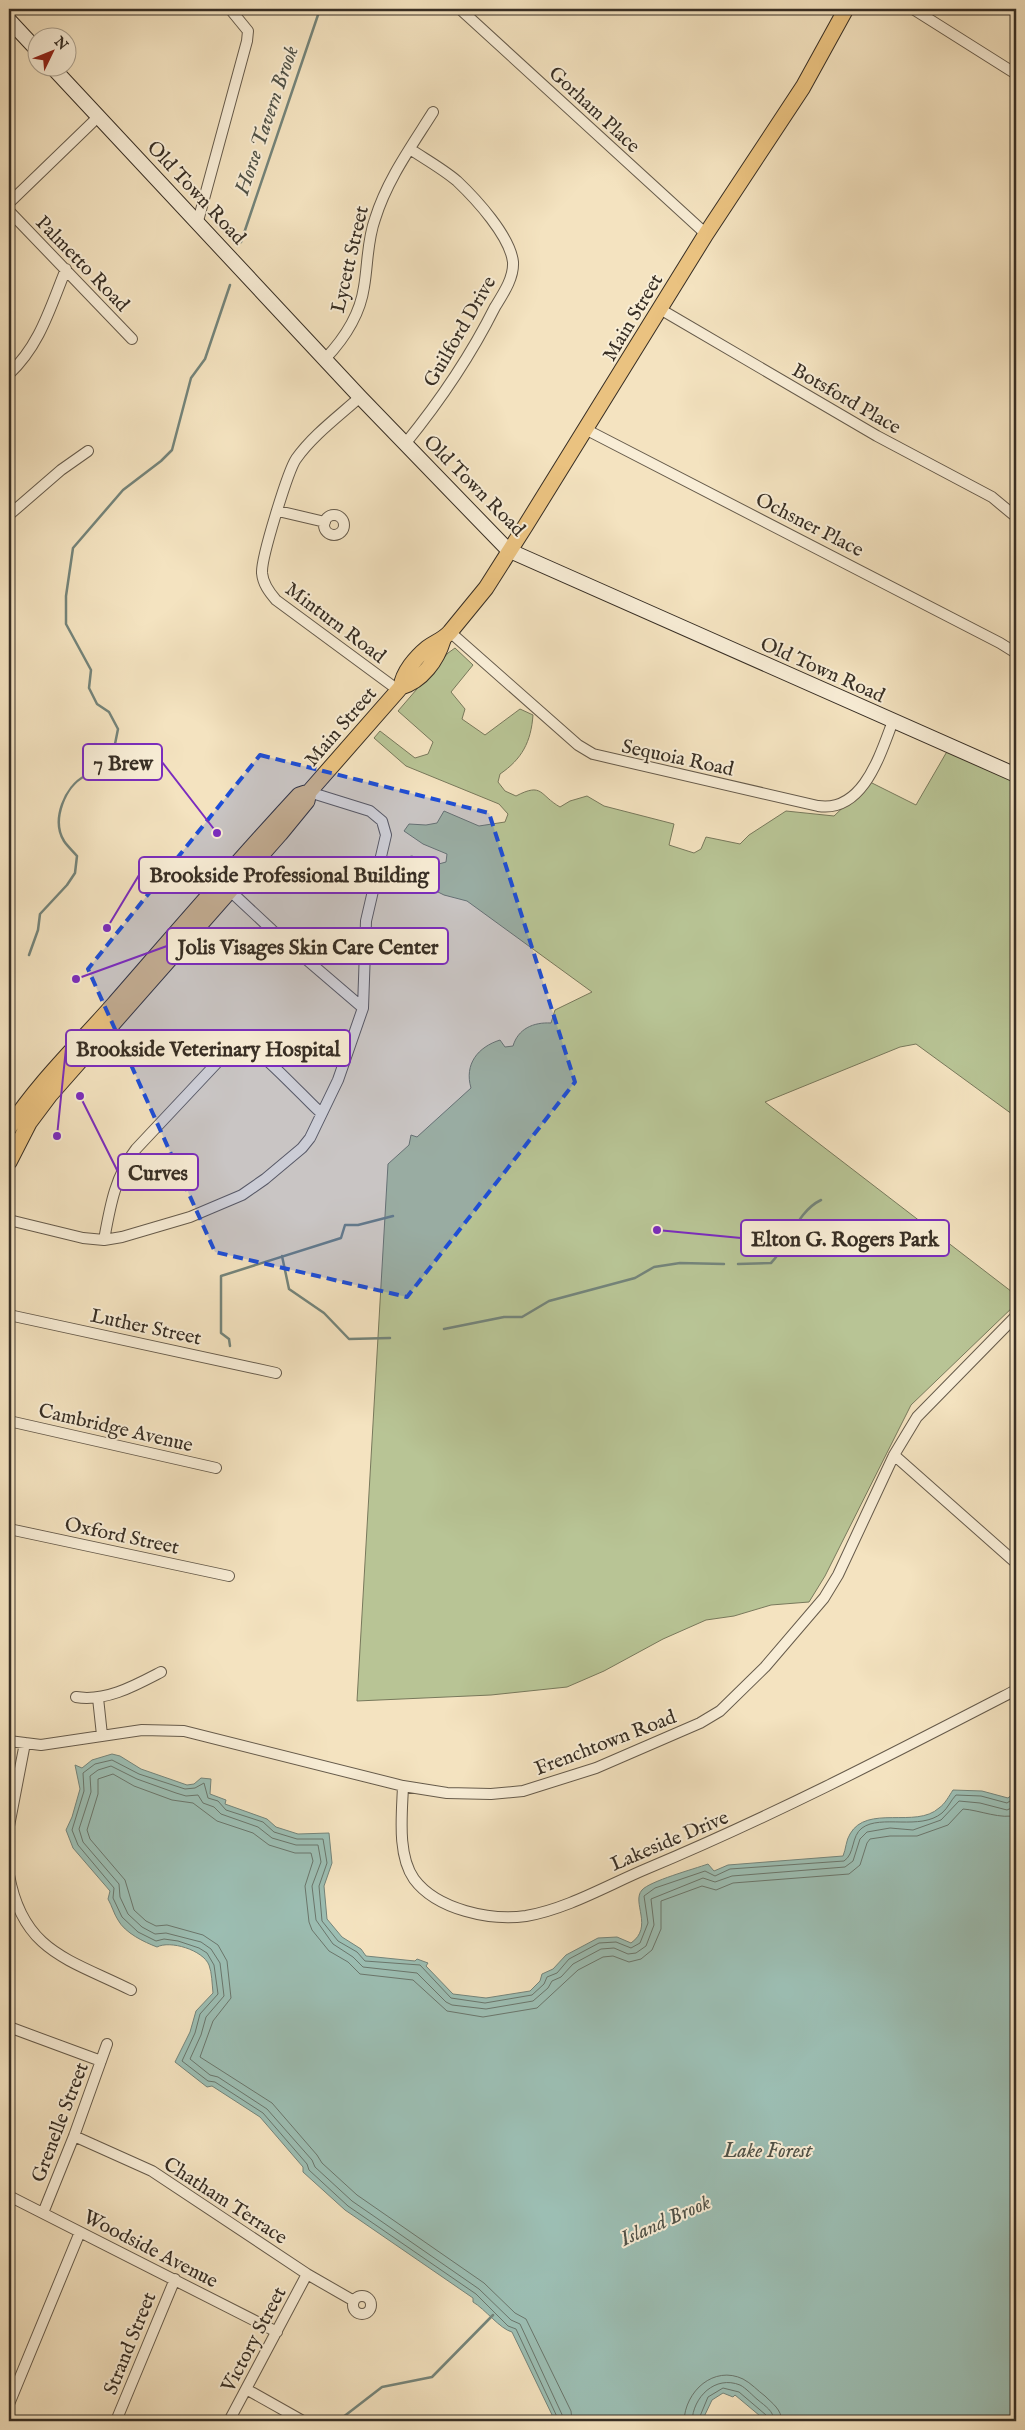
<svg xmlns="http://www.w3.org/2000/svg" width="1025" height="2430" font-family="'IM FELL English',serif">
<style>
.green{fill:#b8c495;stroke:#78795c}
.water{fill:#9cbeb3;stroke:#74847a}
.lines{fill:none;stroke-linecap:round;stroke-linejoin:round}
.shore{stroke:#6a766c;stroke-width:1}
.stream{stroke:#74847a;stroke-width:2.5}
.minor-casing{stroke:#665b4b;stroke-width:12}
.secondary-casing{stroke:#372e24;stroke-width:16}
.primary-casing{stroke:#372e24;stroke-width:17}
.minor{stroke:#f8edd6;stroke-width:10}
.secondary{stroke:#f8edd6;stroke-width:14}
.primary{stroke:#eac280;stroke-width:15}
.marked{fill:#1d4ed8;fill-opacity:0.2;stroke:#1d4ed8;stroke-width:4;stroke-dasharray:10 6;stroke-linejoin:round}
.labels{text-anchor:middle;stroke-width:4;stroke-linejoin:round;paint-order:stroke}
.street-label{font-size:20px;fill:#372e24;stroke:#f8edd6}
.water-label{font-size:21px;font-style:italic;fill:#505248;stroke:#f8edd6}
.leader{fill:none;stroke:#7b2cbf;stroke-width:2}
.callout-dot{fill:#7b2cbf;stroke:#f8edd6;stroke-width:2}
.callout{fill:#f8edd6;stroke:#7b2cbf;stroke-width:2}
.callout-label{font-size:21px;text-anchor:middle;font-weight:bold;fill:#372e24}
</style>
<rect width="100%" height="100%" fill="#f4e3c0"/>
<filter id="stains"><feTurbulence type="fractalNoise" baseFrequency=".004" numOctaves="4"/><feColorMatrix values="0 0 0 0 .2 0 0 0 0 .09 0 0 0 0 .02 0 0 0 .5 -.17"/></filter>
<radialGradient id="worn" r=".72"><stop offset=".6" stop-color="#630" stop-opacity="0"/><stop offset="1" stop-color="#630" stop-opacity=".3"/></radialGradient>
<path class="green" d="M455,648L473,665L451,692L465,709L462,719L485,735L520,709L533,715C531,742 522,759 500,774L498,782L505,791L516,796C543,782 539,795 560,807L570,801L587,796L604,806L674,824L669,845L694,853L701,849L706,837L740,844L749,835L786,811L834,816L870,782L916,805L949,748L1016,776V1117L916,1044L900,1047L765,1102L1016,1295V1304L911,1405L825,1576L809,1602L771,1605L734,1616L706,1620L663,1639L604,1671L567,1687L491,1695L357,1701L388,1164L409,1145L411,1135L417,1137L471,1088C464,1064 478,1047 500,1040L505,1047L513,1046C518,1029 533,1022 551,1023L555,1010L592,992L467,901L444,895L426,886L378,892L387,861L412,856L435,865L446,862L447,854L423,844L404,831L409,824L426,825L437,823L444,811L479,826L505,822L508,814L499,804L406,766L374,738L380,731L415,758L428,754L433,742L398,711L448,653Z"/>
<path class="water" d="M112,1754L120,1756L141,1769L187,1785L194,1784L201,1778L211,1779L210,1794L226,1800L225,1804L267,1819L276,1827L298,1834L329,1833L332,1863L324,1886L327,1919L342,1937L361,1949L366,1956L415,1961L417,1959L428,1963L426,1966L453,1994L486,1998L530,1991L540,1981L542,1974L553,1969L566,1955L598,1938L617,1937L631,1943C654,1927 631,1902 642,1890C650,1881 694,1869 708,1864L714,1871L728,1865L843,1856C846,1849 846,1840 850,1834C867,1804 916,1829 939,1808C945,1804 949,1796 953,1790L982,1791L1008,1798L1016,1791V2421H766L735,2395L733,2397L723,2393L712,2400L702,2421H555L512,2332C500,2329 485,2309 473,2302V2298L345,2210L303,2172V2167L260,2117L212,2086L207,2087L175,2062L190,2032L196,2011L213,1993C212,1984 212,1973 209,1965C203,1950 170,1940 157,1947C144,1942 125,1933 118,1920C114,1914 112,1906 108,1899L110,1891L73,1848L66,1830L72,1817L80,1789L75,1765L82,1768L92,1760Z"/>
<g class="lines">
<path class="shore" d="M559,2421L516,2329L508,2326L476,2294L348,2206L309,2170L307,2164L263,2113L215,2082L208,2081L182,2061L195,2033L200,2014L218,1994L214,1965L207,1953L199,1948L178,1941L164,1939L156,1941L138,1932L122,1917L113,1898L114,1888L78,1845L72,1830L84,1791L83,1773L95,1764L112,1760L139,1774L185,1789L195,1788L204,1783L208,1798L218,1801L226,1810L263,1822L274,1832L297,1839H323L327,1863L319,1886L322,1921L338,1941L357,1952L365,1961L420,1965L451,1998L485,2003L532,1995L544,1984L547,1977L557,1973L569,1959L599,1943L616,1942L631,1948L640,1943L648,1923L644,1896L655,1888L705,1871L715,1876L730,1869L844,1861C855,1854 851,1836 862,1828C881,1814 920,1831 942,1813C948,1808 951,1800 956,1795L981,1796L1007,1803L1016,1797
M565,2421L520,2324L511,2320L479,2289L352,2201L315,2167L312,2160L267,2109L218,2077L210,2075L190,2059L201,2035L206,2017L224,1996L220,1963L211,1949L201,1942L166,1933L155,1934L142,1927L128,1914L120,1897L119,1884L83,1842L79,1829L91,1792L90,1776L98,1770L111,1766L137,1779L176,1793L186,1796L198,1795L203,1803L214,1807L221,1814L258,1827L272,1838L296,1845H318L321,1862L312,1886L316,1920L333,1944L353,1957L363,1967L417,1973L446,2002L452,2005L486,2009L533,2001L548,1988L552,1981L561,1977L573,1964L601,1949L614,1948L628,1954L636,1953L646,1946L654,1925L651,1899L703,1878L715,1882L732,1876L845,1867L853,1861L860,1839L867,1832L890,1828L913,1830L941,1820L959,1801L980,1803L1007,1810L1016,1806
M572,2421L571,2411L526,2319L515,2313L484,2283L357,2195L322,2163L317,2155L272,2103L200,2057L213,2021L231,1998L227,1961L218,1945L203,1935L167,1925L156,1926L146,1921L134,1910L125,1880L90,1839L87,1830L98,1794V1779L113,1774L134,1786L172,1800L193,1803L217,1821L253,1833L269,1845L295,1853H311L313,1861L305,1886L309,1922L312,1930L329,1951L348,1962L360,1974L413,1980L447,2011L483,2017L537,2008L578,1970L603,1957L613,1956L629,1962L641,1959L652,1950L661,1929V1901L702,1886L716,1890L733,1883L849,1874L860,1865L867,1843L870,1839L890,1836H917L948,1825L963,1809C979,1810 1002,1820 1016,1815
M684,2421C685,2391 714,2365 743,2379C751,2383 758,2391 765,2396C773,2404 781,2409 782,2421
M692,2421C693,2397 715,2375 740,2385C746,2388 753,2396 758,2400C765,2406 774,2411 774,2421
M698,2421L708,2397L723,2388L739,2392L766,2415L768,2421"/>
<path class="stream" d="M241,242L320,9
M29,955L38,930L40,914L67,885L75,873L77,856C73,851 68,847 64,841C51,820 65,786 85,776L105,779L112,776L115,770L112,759L118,729L109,712L97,704L89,688L91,670L66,624V596L73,548L123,490L161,461L172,450L191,378L205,359L230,285
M282,1256L289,1289L324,1313L349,1339L390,1338
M738,1264L771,1263C790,1244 796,1212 821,1200
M444,1329L504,1317H522L549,1301L635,1278L654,1267L680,1263L724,1264
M230,1346L229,1339L221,1333V1276L341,1238L345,1225H358L393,1216
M338,2421L382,2387L432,2377L493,2315"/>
<g class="minor-casing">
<path id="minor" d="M460,9L706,234
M913,9L1016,74
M9,203L99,116
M9,211L132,339
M198,221L247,41L248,31L230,9
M660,309L877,436L992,497L1016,517
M325,359C344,339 360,315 364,287C368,264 367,241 375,219C387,180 411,147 433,112
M9,374C40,345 50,308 66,269
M360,397C339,416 313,435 296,459C288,471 261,558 262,573C263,584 269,592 276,600L398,690
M587,430L1000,643L1016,653
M405,444C440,401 470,357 495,307C503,294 514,278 513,262C510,236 476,199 457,181C443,169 425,159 410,149
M278,511L325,522
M9,515L61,470L88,451
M324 525a10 10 0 1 1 20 0a10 10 0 1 1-20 0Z
M450,632L578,745L593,754L818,806C863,813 880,755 893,721
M227,888L272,930L363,1008
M9,1220L83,1238L104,1240L122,1237L190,1217L242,1195L265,1179L302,1148L310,1138L338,1080L363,1008L366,921L386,835L382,821L370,811L309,792
M104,1240C110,1207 115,1176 136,1149L228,1051C231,1048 236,1043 240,1042C252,1040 308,1102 321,1113
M9,1315L276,1373
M9,1421L216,1468
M894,1455L1016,1563
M9,1529L229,1576
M76,1697C106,1702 136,1685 161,1672
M98,1698L102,1735
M9,1741L41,1745L142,1730L184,1731L403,1786L447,1793L491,1794L523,1791L596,1768L700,1723L720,1711L765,1667L824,1598L838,1575L894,1455L917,1417L1016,1316
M403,1786C402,1814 397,1855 414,1879C437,1910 491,1921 526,1916C567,1909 608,1885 646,1869C773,1816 894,1753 1016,1690
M9,1826L25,1743
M9,1875C23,1952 69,1959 131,1990
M9,2027L101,2061
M74,2136L152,2171L307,2274L354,2301
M9,2196L277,2332
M43,2213L74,2136L107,2044
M353 2305a9 9 0 1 1 18 0a9 9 0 1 1-18 0Z
M246,2389L303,2421
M9,2404L80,2232
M116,2421L175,2279
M229,2421L307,2274"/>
</g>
<g class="secondary-casing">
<path id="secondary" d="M9,20L38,51
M53,68L360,397L508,550L1016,775"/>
</g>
<g class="primary-casing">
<path id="primary" d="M401,687C403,672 416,657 427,648C435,642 443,640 450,632L486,588L526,525L706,234L803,87L846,9
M9,1128C38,1083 78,1045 114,1004C175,934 236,863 299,795L305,793
M9,1162L29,1123L50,1095L280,834L307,801L309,792L401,687C422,681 437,660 443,640"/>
</g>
<use href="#minor" class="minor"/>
<use href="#secondary" class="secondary"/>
<use href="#primary" class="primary"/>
</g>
<path class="marked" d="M260,755L489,813L575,1082L407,1297L215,1252L88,969Z"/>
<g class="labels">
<g class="street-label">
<text transform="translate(595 109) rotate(43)" y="7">Gorham Place</text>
<text transform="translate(197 192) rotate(47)" y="7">Old Town Road</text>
<text transform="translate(349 259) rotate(-77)" y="7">Lycett Street</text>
<text transform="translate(83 263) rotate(46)" y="7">Palmetto Road</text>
<text transform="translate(632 317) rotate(-59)" y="7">Main Street</text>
<text transform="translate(459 331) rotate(-60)" y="7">Guilford Drive</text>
<text transform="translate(847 398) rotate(30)" y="7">Botsford Place</text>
<text transform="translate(475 485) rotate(45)" y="7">Old Town Road</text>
<text transform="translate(810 524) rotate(27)" y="7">Ochsner Place</text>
<text transform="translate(336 622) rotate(37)" y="7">Minturn Road</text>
<text transform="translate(823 669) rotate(24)" y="7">Old Town Road</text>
<text transform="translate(340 726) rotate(-49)" y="7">Main Street</text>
<text transform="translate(678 757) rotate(12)" y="7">Sequoia Road</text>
<text transform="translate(146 1326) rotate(12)" y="7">Luther Street</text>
<text transform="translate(116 1427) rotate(13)" y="7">Cambridge Avenue</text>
<text transform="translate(122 1535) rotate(12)" y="7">Oxford Street</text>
<text transform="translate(605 1742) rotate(-21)" y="7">Frenchtown Road</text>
<text transform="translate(669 1840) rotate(-23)" y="7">Lakeside Drive</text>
<text transform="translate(59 2122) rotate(-69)" y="7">Grenelle Street</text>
<text transform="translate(226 2200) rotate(33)" y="7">Chatham Terrace</text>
<text transform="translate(151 2248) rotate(27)" y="7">Woodside Avenue</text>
<text transform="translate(253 2339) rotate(-62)" y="7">Victory Street</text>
<text transform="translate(129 2343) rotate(-68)" y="7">Strand Street</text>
</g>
<g class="water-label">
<text transform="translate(266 120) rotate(-71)" y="7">Horse Tavern Brook</text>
<text x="768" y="2157">Lake Forest</text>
<text transform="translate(665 2220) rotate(-24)" y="7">Island Brook</text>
</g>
</g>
<path class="leader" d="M217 833L162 762M107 928L139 875M76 979L167 946M57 1136L66 1048M80 1096L118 1172M657 1230L741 1238"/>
<g class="callout-dot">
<circle cx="217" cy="833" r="5"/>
<circle cx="107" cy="928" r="5"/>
<circle cx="76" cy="979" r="5"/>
<circle cx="57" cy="1136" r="5"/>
<circle cx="80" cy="1096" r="5"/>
<circle cx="657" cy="1230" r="5"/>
</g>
<g class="callout">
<rect x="83" y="744" width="79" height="36" rx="5"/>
<rect x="139" y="857" width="300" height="36" rx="5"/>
<rect x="167" y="928" width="281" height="36" rx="5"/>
<rect x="66" y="1030" width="284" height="36" rx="5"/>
<rect x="118" y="1154" width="80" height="36" rx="5"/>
<rect x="741" y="1220" width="208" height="36" rx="5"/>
</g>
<g class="callout-label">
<text x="123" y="770">7 Brew</text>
<text x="289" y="882">Brookside Professional Building</text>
<text x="308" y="954">Jolis Visages Skin Care Center</text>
<text x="208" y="1056">Brookside Veterinary Hospital</text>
<text x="158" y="1180">Curves</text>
<text x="845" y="1246">Elton G. Rogers Park</text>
</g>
<rect width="1025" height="2430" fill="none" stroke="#f4e3c0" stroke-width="30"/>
<rect x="10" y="10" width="1005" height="2410" fill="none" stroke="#372e24" stroke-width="2.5"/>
<rect x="15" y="15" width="995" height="2400" fill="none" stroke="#372e24"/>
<g transform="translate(52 52) rotate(47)"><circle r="24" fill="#f8edd6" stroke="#aba18f"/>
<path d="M0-4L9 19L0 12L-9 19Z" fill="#8f2418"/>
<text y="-8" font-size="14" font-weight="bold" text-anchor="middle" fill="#372e24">N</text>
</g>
<rect width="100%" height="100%" filter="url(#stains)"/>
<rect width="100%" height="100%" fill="url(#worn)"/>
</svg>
